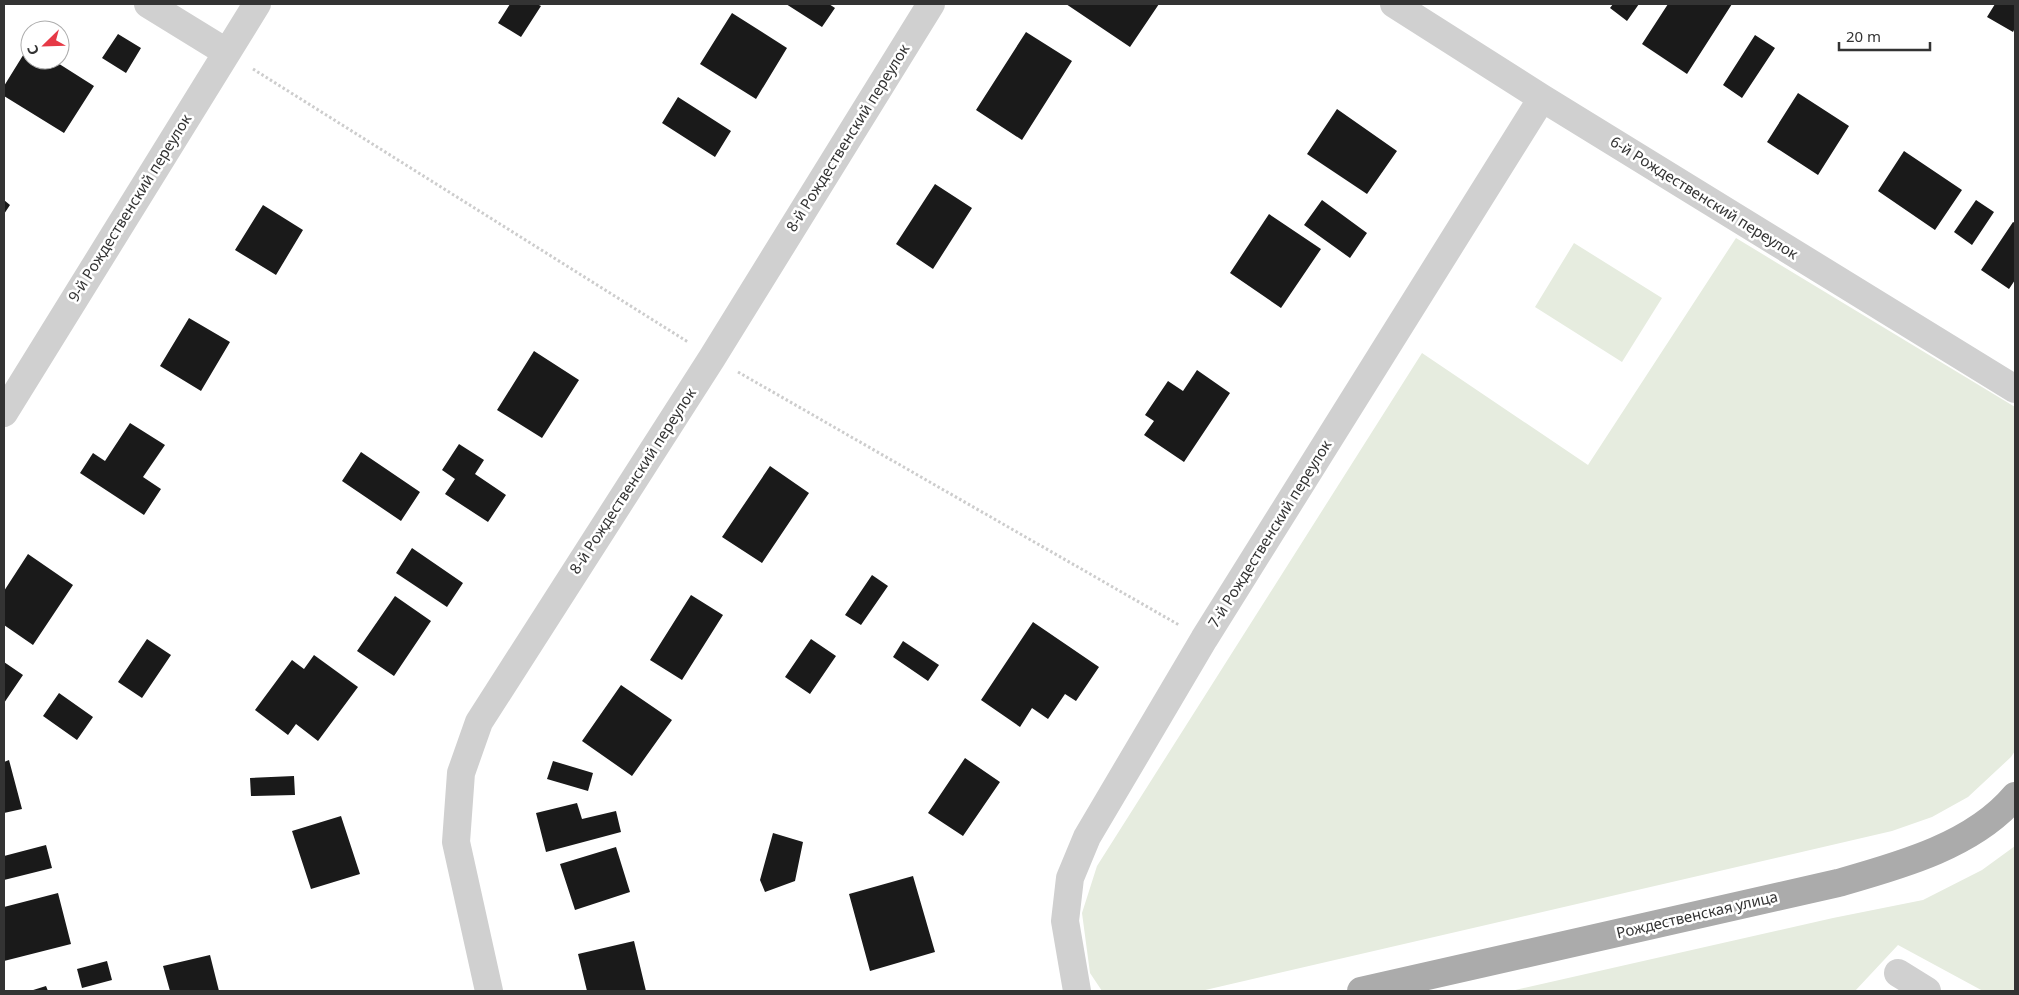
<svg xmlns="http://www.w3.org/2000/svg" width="2019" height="995" font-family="'Noto Sans',sans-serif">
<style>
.green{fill:#e6ecdf}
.building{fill:#1a1a1a}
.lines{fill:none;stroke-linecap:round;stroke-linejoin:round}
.path{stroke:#cdcdcd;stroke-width:3;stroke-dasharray:2.5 2.5;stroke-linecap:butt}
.minor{stroke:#d0d0d0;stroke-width:28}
.major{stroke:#ababab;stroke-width:28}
.labels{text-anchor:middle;stroke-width:5;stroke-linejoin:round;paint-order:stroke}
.street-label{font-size:15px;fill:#333;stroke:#fff}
</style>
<rect width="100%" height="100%" fill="#fff"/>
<path class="green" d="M1736,238L2015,407V751L2011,757L1968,797L1932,817L1892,831L1201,991H1102L1090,973L1082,913L1097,866L1422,353L1588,465Z
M1574,243L1662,298L1622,362L1535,307Z
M2015,846V991H1983L1898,945L1855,991H1511L1833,918L1923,900L1982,870Z"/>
<path class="building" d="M510,4H537L541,6L521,37L498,23Z
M786,4H829L835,8L822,27Z
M1066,4H1159L1130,47Z
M1613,4H1639L1627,21L1610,8Z
M1668,4H1732L1687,74L1642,44Z
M1995,4H2015V28L2013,32L1987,17Z
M732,13L787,48L756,99L700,64Z
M1026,32L1072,61L1022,140L976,110Z
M118,34L141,48L126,73L102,58Z
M1755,35L1775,48L1742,98L1723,85Z
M30,44V60H53L94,86L64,133L4,96V86Z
M1798,93L1849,126L1818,175L1767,142Z
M678,97L731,131L715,157L662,123Z
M1337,109L1397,151L1367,194L1307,154Z
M1904,151L1962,190L1935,230L1878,191Z
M935,184L972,208L933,269L896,244Z
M4,200L10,205L4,214Z
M1322,200L1367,233L1350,258L1304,225Z
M1976,200L1994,212L1972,245L1954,232Z
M263,205L303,230L276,275L235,250Z
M1269,214L1321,249L1281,308L1230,273Z
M2013,222L2015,223V280L2009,289L1981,270Z
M189,318L230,342L201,391L160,366Z
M534,351L579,380L542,438L497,410Z
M1197,370L1230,393L1184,462L1144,435L1154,421L1145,415L1168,381L1183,391Z
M130,423L165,445L143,477L161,489L144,515L80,473L93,453L105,461Z
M459,444L484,460L475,474L506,495L488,522L445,494L455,479L442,470Z
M361,452L420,492L401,521L342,481Z
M770,466L809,493L762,563L722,537Z
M412,548L463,583L447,607L396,573Z
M28,554L73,585L33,645L4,625V591Z
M872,575L888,586L861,625L845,615Z
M691,595L723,615L682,680L650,660Z
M395,596L431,621L394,676L357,651Z
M1033,622L1099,667L1076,701L1065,694L1048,719L1032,708L1020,727L981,700Z
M147,639L171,655L142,698L118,682Z
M811,639L836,656L810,694L785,677Z
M903,641L939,665L928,681L893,657Z
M314,655L358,687L318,741L296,724L288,735L255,710L292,660L304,669Z
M4,662L23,675L4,703Z
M621,685L672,720L632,776L582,741Z
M59,693L93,717L77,740L43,716Z
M965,758L1000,782L963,836L928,813Z
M9,760L22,809L4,813V762Z
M553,761L593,773L588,791L547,779Z
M294,776L295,795L251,796L250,778Z
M577,803L582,819L616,811L621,832L546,852L536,813Z
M341,816L360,874L311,889L292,831Z
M773,833L803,842L795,881L765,892L760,880Z
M46,845L52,868L4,880V856Z
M616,847L630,892L575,910L560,864Z
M913,876L935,952L870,971L849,894Z
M58,893L71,944L4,961V907Z
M634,941L646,991H587L578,954Z
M210,955L219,991H170L163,966Z
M107,961L112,980L82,988L77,969Z
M46,986L48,991H30Z"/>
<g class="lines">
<path class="path" d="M253,69L688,342
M738,372L1179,625"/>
<path class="minor" d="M148,4L226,52
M1394,4L1542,98L2015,389
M4,413L257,4
M1898,973L1927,991
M489,991L456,842L461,773L479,722L712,358L931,4
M1077,991L1065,921L1070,878L1087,837L1204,639L1542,98"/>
<path class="major" d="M1361,991L1838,883C1898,866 1973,846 2015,796"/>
</g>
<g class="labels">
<g class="street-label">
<text transform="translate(848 138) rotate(-58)" y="5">8-й Рождественский переулок</text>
<text transform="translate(1704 198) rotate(32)" y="5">6-й Рождественский переулок</text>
<text transform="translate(130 208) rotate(-58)" y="5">9-й Рождественский переулок</text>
<text transform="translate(633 481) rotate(-57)" y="5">8-й Рождественский переулок</text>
<text transform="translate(1270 534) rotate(-58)" y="5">7-й Рождественский переулок</text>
<text transform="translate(1697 915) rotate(-13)" y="5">Рождественская улица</text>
</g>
</g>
<rect width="2019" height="995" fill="none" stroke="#333333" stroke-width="10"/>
<g transform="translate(45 45) rotate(247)"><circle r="24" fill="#ffffff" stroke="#adadad"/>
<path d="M0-4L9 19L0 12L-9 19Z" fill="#e63946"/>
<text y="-8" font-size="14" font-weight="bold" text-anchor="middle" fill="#333333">С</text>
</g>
<path d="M1839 42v8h91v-8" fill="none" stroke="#333333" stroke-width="2.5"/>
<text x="1846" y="42" font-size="15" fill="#333333" stroke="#ffffff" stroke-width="4" paint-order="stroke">20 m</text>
</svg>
